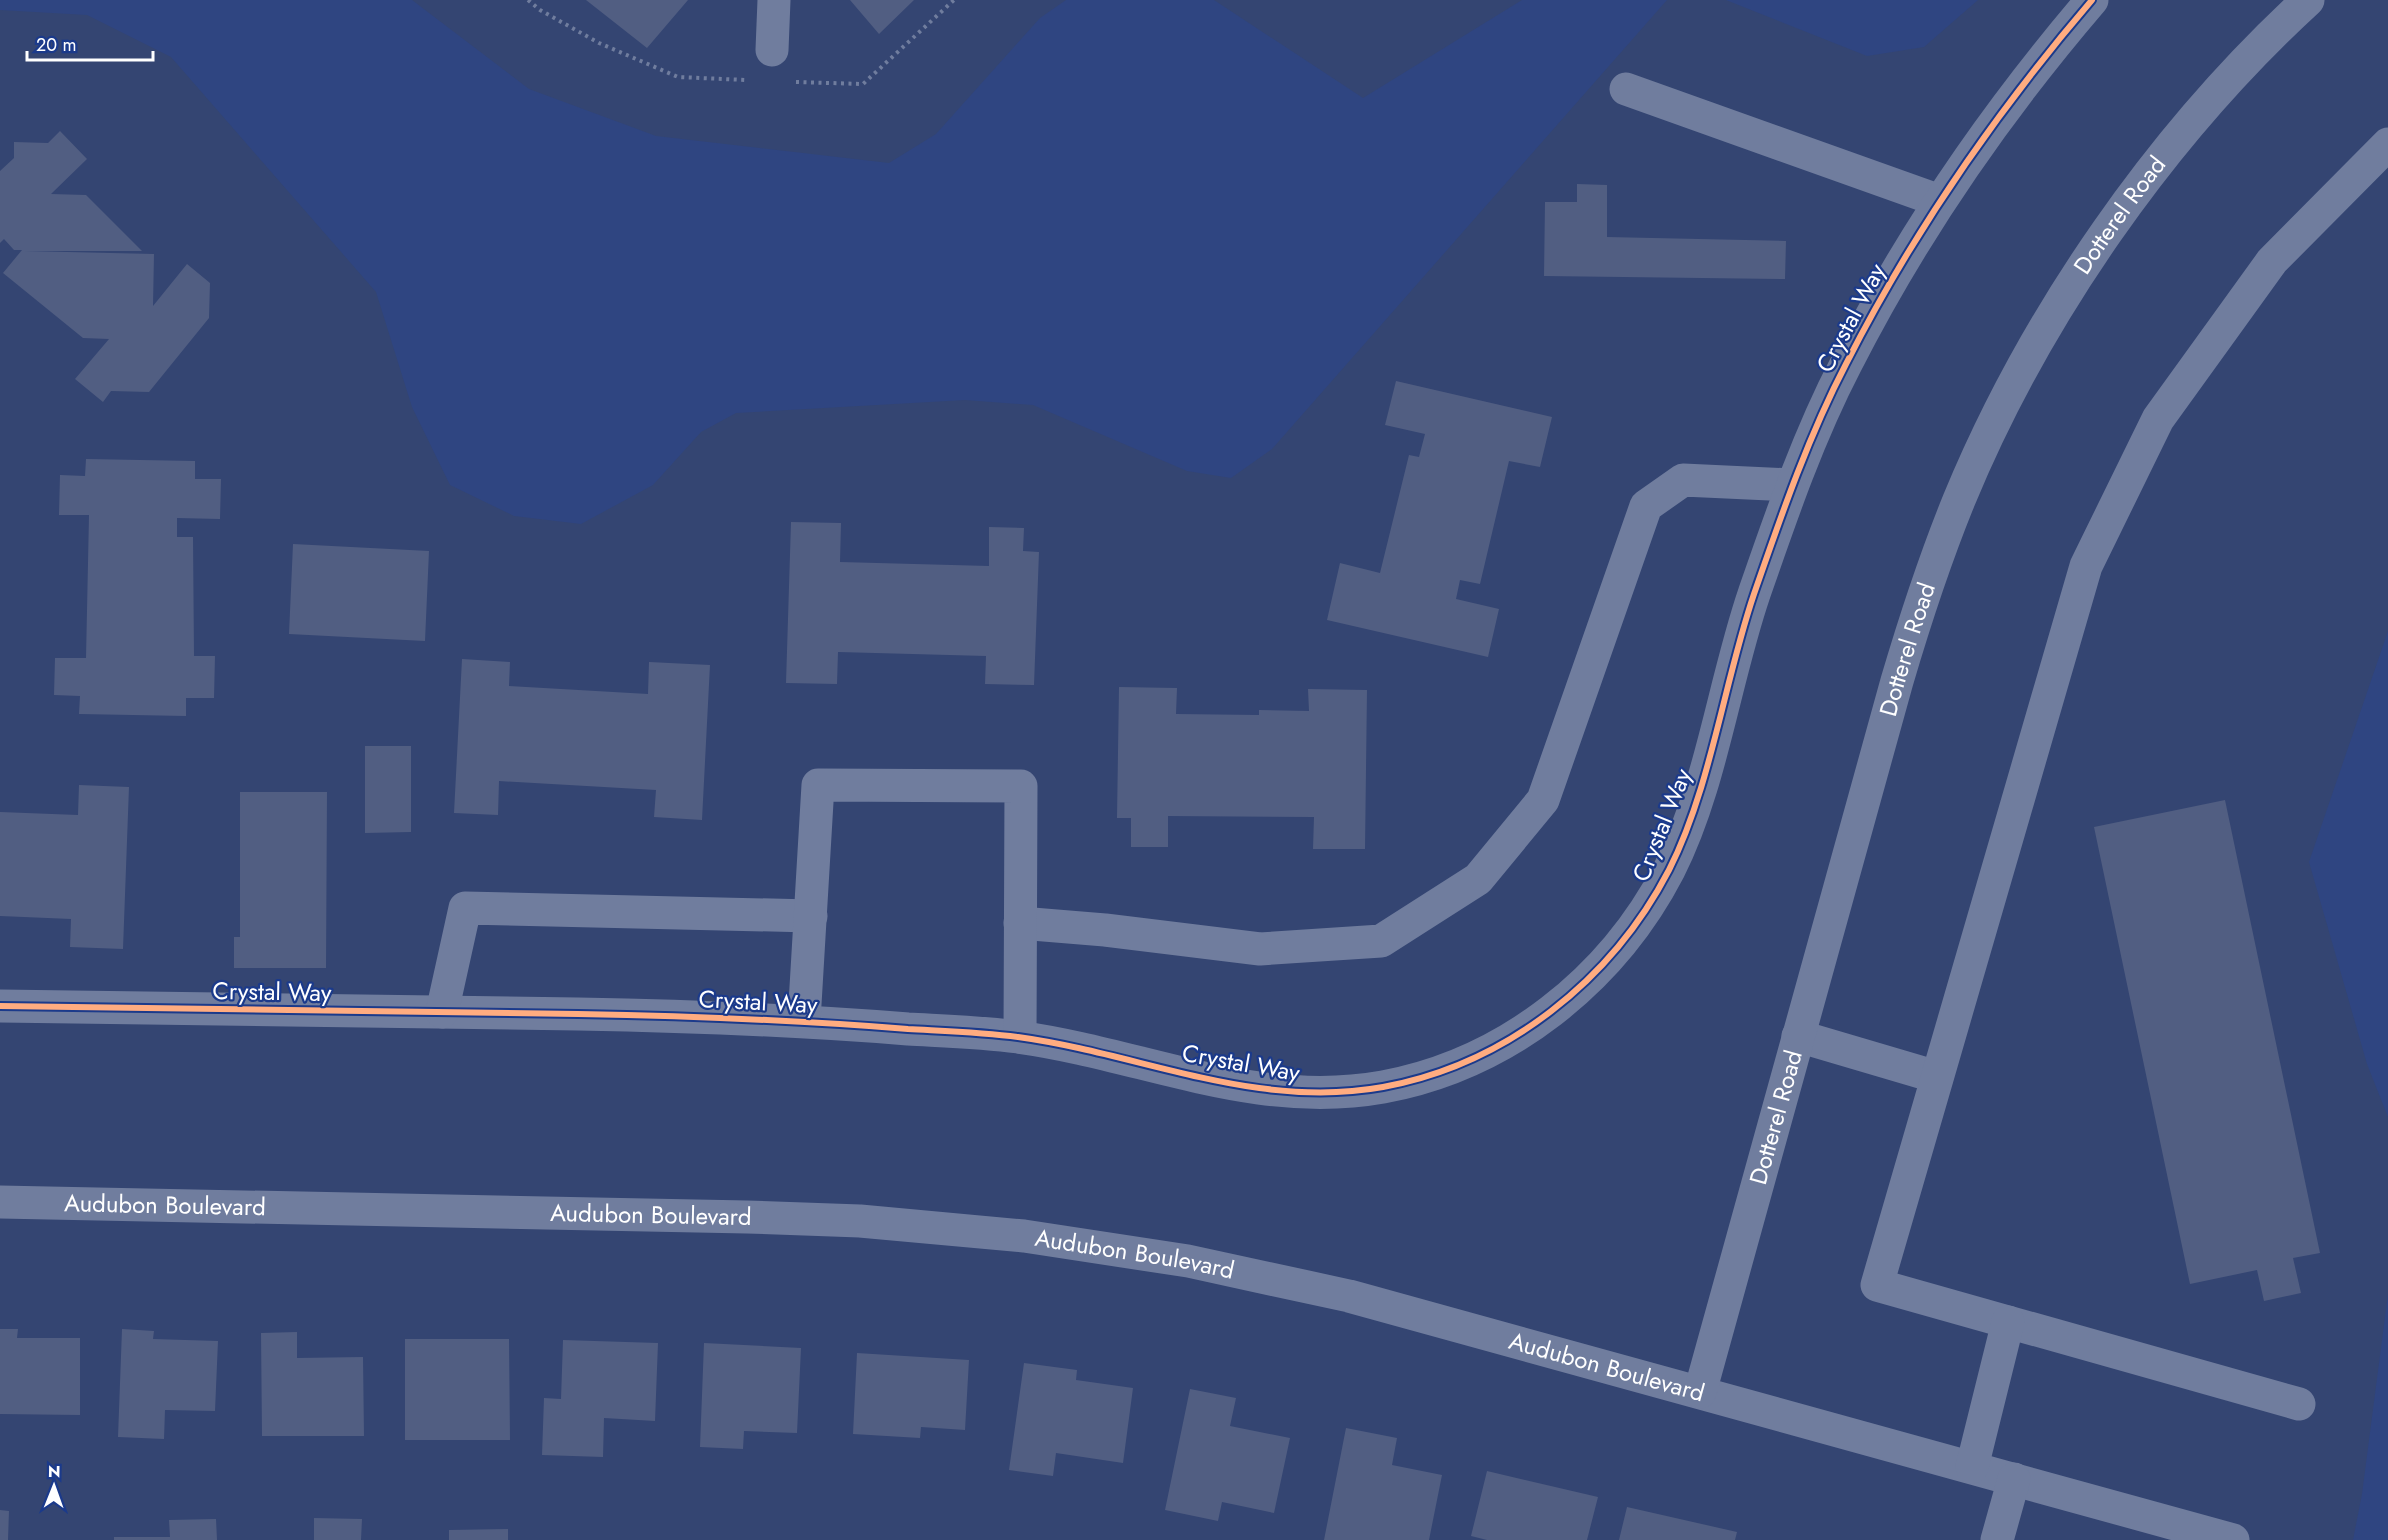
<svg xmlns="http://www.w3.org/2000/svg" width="2388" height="1540" font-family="Jost,sans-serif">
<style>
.water{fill:#2f4581}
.building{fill:#515e82}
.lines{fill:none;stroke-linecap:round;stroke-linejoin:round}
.path{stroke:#707d9e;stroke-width:4;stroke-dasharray:3 4.5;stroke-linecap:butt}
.minor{stroke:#707d9e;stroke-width:33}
.cycleway-casing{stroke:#1b3a8b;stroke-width:10}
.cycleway{stroke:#ffac80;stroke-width:6}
.labels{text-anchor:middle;stroke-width:4.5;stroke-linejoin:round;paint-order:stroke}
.street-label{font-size:24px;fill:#fff;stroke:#1b3a8b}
</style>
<rect width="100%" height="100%" fill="#344572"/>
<path class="water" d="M0,0H412L529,89L656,136L889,163L936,134L1040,18L1066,0H1214L1363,98L1522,0H1667L1272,449L1231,478L1187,471L1033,405L965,400L736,413L701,432L653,485L581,524L514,516L450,485L412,407L376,292L171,57L87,15L0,10Z
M1726,0H1978L1924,47L1867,56Z
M2388,631V1117L2367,1064L2309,862Z
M2388,1294V1540H2353L2362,1494Z"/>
<path class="building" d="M586,0H688L647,48Z
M850,0H914L879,34Z
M60,131L87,159L51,194L86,195L142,251H25L154,254L153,306L187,264L210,283L209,318L149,392L111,391L103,402L75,379L109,339L83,338L3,273L22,250H14L4,239L0,243V171L14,158V142L48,143Z
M1577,184L1607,185V237L1786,241L1785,279L1544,276L1545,202H1577Z
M1396,381L1552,417L1540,467L1509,461L1480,584L1460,580L1456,599L1499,609L1488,657L1327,620L1340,563L1380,573L1409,455L1419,457L1425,434L1385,425Z
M86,459L195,461V479H221L220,519L177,518V537H193L194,656H215L214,698H186V716L79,714L80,696L54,695L55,658H86L89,515H59L60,475L85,476Z
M791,522L841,523L840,562L989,566V527L1024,528L1023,551L1039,552L1034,685L985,684L986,656L838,652L837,684L786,683Z
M293,544L429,551L425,641L289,634Z
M462,659L510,662L509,686L648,694L649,662L710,665L702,820L654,817L656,790L499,781L498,815L454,813Z
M1119,687L1177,688L1176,714L1259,715V710L1309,711L1308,689L1367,690L1365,849H1313L1314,817L1168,816V847H1131V818H1117Z
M365,746H411V832L365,833Z
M79,785L129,787L123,949L70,947L71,919L0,916V812L78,815Z
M240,792H327L326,968H234V937H240Z
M2225,800L2320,1253L2293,1258L2301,1293L2264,1301L2257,1270L2190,1284L2094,827Z
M0,1329H18L17,1338H80V1415L0,1414Z
M122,1329L154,1331L153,1339L218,1341L215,1411L165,1410L164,1439L118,1437Z
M297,1332V1358L363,1357L364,1436H262L261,1333Z
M405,1339H509L510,1440H405Z
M563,1340L658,1343L655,1421L604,1418L603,1457L542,1455L544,1398L561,1399Z
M704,1343L801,1348L797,1433L744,1431L743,1449L700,1447Z
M857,1353L969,1360L965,1430L921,1427L920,1438L853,1434Z
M1024,1363L1077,1370L1076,1380L1133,1388L1123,1463L1056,1453L1053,1476L1009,1470Z
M1190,1389L1236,1398L1230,1426L1290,1438L1274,1513L1222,1502L1218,1521L1165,1510Z
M1346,1428L1397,1438L1392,1465L1442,1475L1429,1540H1324Z
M1487,1471L1598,1497L1587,1540H1487L1471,1536Z
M1627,1507L1737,1532L1735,1540H1619Z
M0,1510L9,1511L8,1540H0Z
M314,1518L362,1519L361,1540H314Z
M216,1519L217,1540H114V1537H170L169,1520Z
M508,1529V1540H449V1530Z"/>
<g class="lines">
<path class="path" d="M528,0L540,10L599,43L678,77L746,80
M796,82L863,84L954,0"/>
<g class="minor">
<path d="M772,50L774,0"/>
<path d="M1626,89L1940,201"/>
<path d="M1020,923L1105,930L1260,949L1381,941L1478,879L1543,800L1646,506L1683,480L1792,485"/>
<path d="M0,1006C193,1009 385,1011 578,1014C689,1016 797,1020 908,1029C944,1031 982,1032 1018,1037C1142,1054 1255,1110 1383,1087C1507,1064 1612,980 1669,870C1711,787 1724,682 1754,594C1781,516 1808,437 1846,364C1913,232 1996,112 2092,0"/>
<path d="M442,1012L465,908L811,916"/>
<path d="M804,1021L818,785L1021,786L1020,1037"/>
<path d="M1798,1036L1937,1077"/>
<path id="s1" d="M0,1202L747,1217L860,1221L1024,1236L1188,1261L1349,1296L2233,1540"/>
<path id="s2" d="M1700,1392L1897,681C1915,620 1935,559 1959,500C2035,316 2161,135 2308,0"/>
<path d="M2299,1404L1877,1285L2086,566L2158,419L2272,261L2388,144"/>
<path d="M1972,1467L2008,1322"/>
<path d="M1997,1540L2014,1479"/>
</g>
<g class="cycleway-casing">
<path id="cycleway" d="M0,1006C193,1009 385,1011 578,1014C689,1016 797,1020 908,1029C944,1031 982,1032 1018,1037C1142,1054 1255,1110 1383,1087C1507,1064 1612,980 1669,870C1711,787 1724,682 1754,594C1781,516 1808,437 1846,364C1913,232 1996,112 2092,0"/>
</g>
<use href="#cycleway" class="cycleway"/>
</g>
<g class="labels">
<g class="street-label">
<text dy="8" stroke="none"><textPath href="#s2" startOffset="1257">Dotterel Road</textPath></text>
<text transform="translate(1851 318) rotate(-62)" y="8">Crystal Way</text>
<text dy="8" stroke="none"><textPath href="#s2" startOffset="771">Dotterel Road</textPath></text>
<text transform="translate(1662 825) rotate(-68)" y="8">Crystal Way</text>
<text transform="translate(272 992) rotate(1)" y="8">Crystal Way</text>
<text transform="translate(758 1002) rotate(3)" y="8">Crystal Way</text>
<text transform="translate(1241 1063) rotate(10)" y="8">Crystal Way</text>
<text dy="8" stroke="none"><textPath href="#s2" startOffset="285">Dotterel Road</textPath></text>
<text dy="8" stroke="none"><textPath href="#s1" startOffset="165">Audubon Boulevard</textPath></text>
<text dy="8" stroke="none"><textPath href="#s1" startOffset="651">Audubon Boulevard</textPath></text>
<text dy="8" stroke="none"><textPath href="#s1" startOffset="1137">Audubon Boulevard</textPath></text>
<text dy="8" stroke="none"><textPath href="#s1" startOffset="1623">Audubon Boulevard</textPath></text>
</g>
</g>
<g transform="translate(54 1486) rotate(1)" stroke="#1b3a8b" stroke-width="4.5" paint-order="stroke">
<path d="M0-4.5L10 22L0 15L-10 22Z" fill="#ffffff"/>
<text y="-9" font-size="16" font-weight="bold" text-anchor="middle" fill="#ffffff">N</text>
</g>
<path d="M27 51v9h126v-9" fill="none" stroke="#ffffff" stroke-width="3"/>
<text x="36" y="51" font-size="18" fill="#ffffff" stroke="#1b3a8b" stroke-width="4.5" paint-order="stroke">20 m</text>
</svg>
